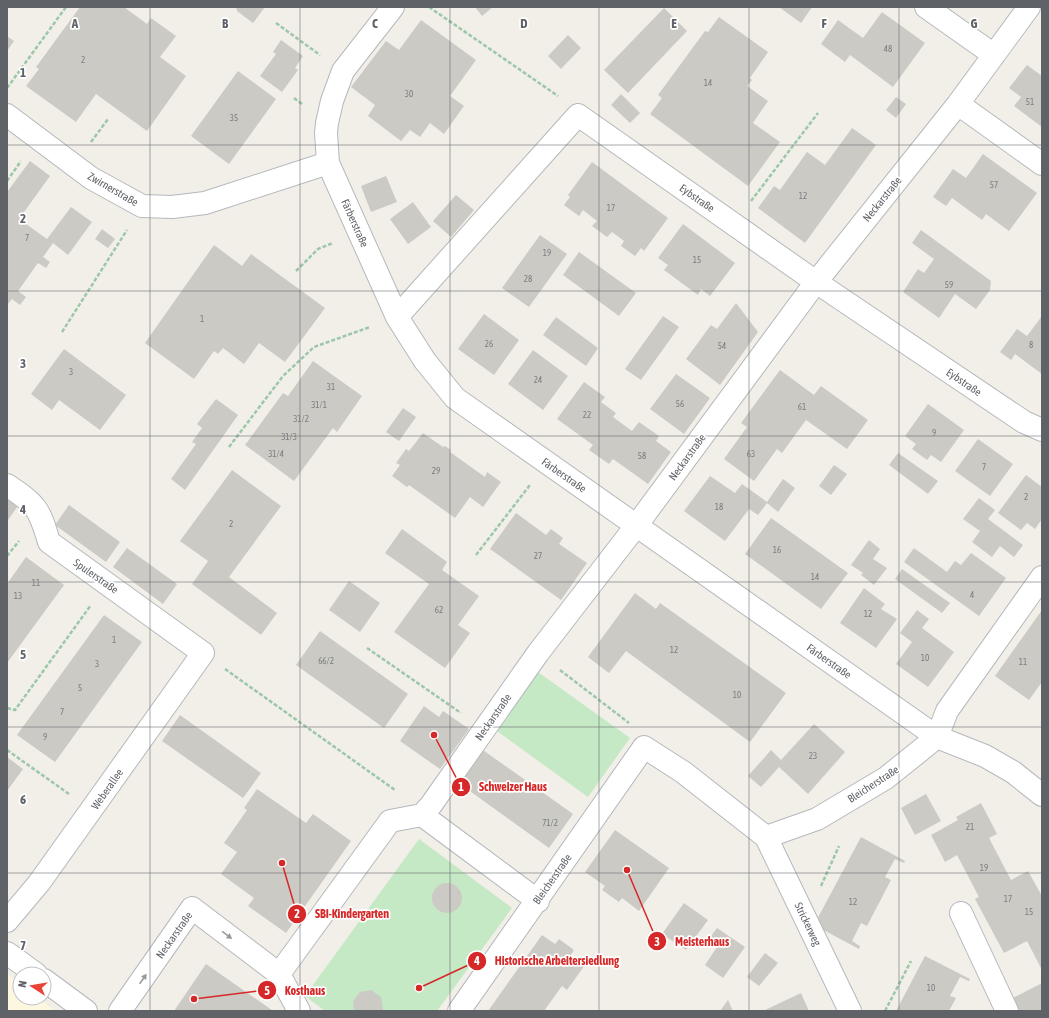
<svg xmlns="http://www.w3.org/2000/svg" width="1049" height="1018" font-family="'Asap Condensed',sans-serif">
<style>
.commercial{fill:#fef7e0}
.green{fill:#c5e8c5}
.building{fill:#cccac5}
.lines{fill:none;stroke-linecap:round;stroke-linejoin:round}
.minor-casing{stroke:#b5b8bc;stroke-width:24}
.path{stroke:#9cc7a9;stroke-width:2.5;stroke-dasharray:4 2;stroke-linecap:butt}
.minor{stroke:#fff;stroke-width:22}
.oneway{fill:#979a9d}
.grid{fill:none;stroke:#5f6368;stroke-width:1;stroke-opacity:0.55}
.labels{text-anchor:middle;stroke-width:3.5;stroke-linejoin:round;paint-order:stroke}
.number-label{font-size:9px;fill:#7a7d7f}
.street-label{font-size:11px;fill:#5f6368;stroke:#fff}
.grid-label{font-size:13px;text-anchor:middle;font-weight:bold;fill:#5f6368;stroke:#fff;stroke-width:3.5;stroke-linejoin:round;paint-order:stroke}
.leader{fill:none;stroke:#d62828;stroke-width:1.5}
.callout-dot{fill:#d62828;stroke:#fff;stroke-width:1.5}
.mark-label{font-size:12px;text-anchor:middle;font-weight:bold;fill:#fff}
.callout-label{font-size:12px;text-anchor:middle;font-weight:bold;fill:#d62828;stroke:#fff;stroke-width:3.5;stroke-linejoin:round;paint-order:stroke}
</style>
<rect width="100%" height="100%" fill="#f1efe8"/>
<path class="commercial" d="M7,974L20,984V998H38L55,1011H7Z"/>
<path class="green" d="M538,672L630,738L588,797L497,731Z
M419,839L512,908L437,1011H325L305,996Z"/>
<path class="building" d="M80,7H124L147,24L151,18L176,36L160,57L186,76L147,131L96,94L76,122L26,86L39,69L36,67Z
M236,7H265L253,23L237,11Z
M475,7H493L482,16Z
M779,7H812L801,23Z
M664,8L687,31L628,93L604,70Z
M882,12L925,43L893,87L850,55L845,62L821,44L838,20L863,38Z
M719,17L768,52L750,78L752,80L747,86L768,101L753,123L780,142L748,186L650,114L662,98L658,95L705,31L708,32Z
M421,20L476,60L450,96L464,106L444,134L430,123L420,137L410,130L401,141L368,116L375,105L351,87L386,41L399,50Z
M568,35L581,48L561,69L548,56Z
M7,36L14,41L7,51Z
M281,40L303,56L295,68L298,70L282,92L260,76L276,54L273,52Z
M1027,65L1042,76V127L1014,106L1021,97L1009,88Z
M238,71L276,99L229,164L191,136Z
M621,94L640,113L630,123L611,105Z
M896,97L906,104L896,118L886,110Z
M852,128L876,145L805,243L758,208L774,186L780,190L807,152L825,165Z
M983,154L1037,193L1009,231L986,214L982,220L952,198L946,206L933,197L953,169L966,178Z
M30,161L50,176L19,219L47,239L71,207L92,222L68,255L53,243L43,257L50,262L46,268L38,263L18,291L26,297L20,305L12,299L7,305V192Z
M592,162L668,218L644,251L641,248L635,256L621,246L624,241L612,232L607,237L592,226L597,221L583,210L579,216L564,205L570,197L568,195Z
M386,176L397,202L371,212L361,186Z
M456,195L474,210L451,237L433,221Z
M413,202L431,227L408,244L390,219Z
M683,224L735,263L710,296L701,289L698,295L664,270L668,265L658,258Z
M102,229L115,239L108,248L95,239Z
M921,230L991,281L990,290L976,309L955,294L939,318L903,292L918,269L924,273L934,259L912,243Z
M540,235L567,254L529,307L502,288Z
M214,245L242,266L251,254L325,308L285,362L259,343L244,364L223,348L218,354L214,351L194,379L145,343Z
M579,252L636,293L619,316L563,275Z
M736,303L758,332L720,385L686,359L711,325L717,329Z
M484,314L519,340L494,375L458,349Z
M663,316L679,327L641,380L625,369Z
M1042,316V374L1015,354L1011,360L1000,352L1017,329L1027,336Z
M556,317L598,348L586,366L543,335Z
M64,349L126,395L100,430L59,400L52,410L31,394Z
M533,350L568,376L543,410L508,384Z
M313,361L362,396L337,432L333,428L294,481L245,445L283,393L288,396Z
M780,370L814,395L821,386L868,420L847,449L806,420L782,453L777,449L754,481L724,459L747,427L741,423Z
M676,374L710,398L684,434L650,409Z
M584,382L605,397L601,402L616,413L613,417L632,431L639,422L659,436L656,441L671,452L648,484L613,459L609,464L589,450L593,445L557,419Z
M216,399L238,415L185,490L171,479L196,444L192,442L202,428L197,424Z
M928,404L964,430L941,462L931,455L927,460L912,449L916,444L905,436Z
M403,408L416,417L399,441L386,432Z
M423,433L443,447L445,446L451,450L450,452L485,477L487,472L501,482L483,507L470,497L455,518L409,485L407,487L392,476L400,465L396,463L406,449L409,451Z
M978,439L1013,464L990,496L955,471Z
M898,453L938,481L928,494L889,465Z
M834,465L847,474L831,495L819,486Z
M232,470L281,506L229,577L277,613L261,635L192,584L208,561L180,541Z
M1026,475L1042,487V519L1035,529L1027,523L1021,530L998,513Z
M710,476L735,493L742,484L767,502L783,479L795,488L778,512L767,503L758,515L749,509L725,541L684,511Z
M7,494L20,503L8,520L7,519Z
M979,498L995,510L988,519L1023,545L1014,557L1000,546L992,557L972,542L980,531L963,519Z
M69,505L120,542L106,562L55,525Z
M516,513L546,535L551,529L563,538L559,544L587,563L561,600L490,549Z
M771,518L848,573L821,609L745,554Z
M402,529L447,562L442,570L479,596L458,625L470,633L445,668L394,632L429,584L385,553Z
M869,540L880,549L873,559L887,568L874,585L861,575L863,573L851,565Z
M127,548L177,584L163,604L113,567Z
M914,548L947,572L955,561L961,565L971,553L1006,578L979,616L904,562Z
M26,557L64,585L7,663V584Z
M902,569L950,603L942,613L895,579Z
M349,581L380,603L360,632L329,610Z
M864,588L885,604L881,609L897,619L876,648L840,623Z
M635,593L656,609L660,603L786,693L750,742L626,651L609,673L588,657Z
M917,610L929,619L922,628L954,652L928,687L896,664L912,642L900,633Z
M1042,610V682L1029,700L995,676Z
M104,615L142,642L55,762L17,735Z
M320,631L408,694L384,728L296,665Z
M424,706L439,717L443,711L469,729L440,769L400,741Z
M180,715L261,773L243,798L162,741Z
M814,724L845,752L808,794L779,767L761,787L748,776L771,750L781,760Z
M480,748L573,814L549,848L456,781Z
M7,757L23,769L7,791Z
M257,789L306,823L313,814L351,841L286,933L248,906L254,898L221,874L237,852L224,843L247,810L244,808Z
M926,794L941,821L915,835L901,808Z
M981,803L997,834L989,838L1011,880L1028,871L1042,896V970L1027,941L1004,953L975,899L979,897L957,855L945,862L931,835L958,820L956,817Z
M615,830L669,868L639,911L622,898L619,902L602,890L605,886L585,872Z
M861,837L905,861L904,863L895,859L885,877L891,880L867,926L861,923L852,941L860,946L859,949L814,925Z
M432 898a15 15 0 1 1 30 0a15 15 0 1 1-30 0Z
M684,903L708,920L686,950L662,934Z
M717,928L745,947L723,978L705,965L717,947L708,940Z
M542,935L555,944L559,939L574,950L571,955L585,965L567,990L562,986L544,1011H488Z
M765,953L778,963L759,986L747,977Z
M925,956L970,979L969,981L960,977L950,996L956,998L949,1011H896Z
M206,964L269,1008L273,1011H174Z
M1042,983V1011H1014L1009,1000Z
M371,990L381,997L383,1009L382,1011H354L353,1001L360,992Z
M801,993L809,1011H763Z
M728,1000L733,1011H720Z"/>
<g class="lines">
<g class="minor-casing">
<path id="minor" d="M393,7L343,71L332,101L327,123L326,133L328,163L397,317L425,361L455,398L937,737L985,756L1013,772L1042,795
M926,7L994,55
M958,104L1042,164
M7,115L91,178L142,206L172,207L205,203L328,163
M397,317L578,115L816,282L1024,422L1042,430
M7,485C37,505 39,508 49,542L203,653L39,883L7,921
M422,815L538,901
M766,837L817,819L886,778L937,737L947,711L1042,577
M961,913L1007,1011
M7,953L36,974
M279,974L390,821L422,815L431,805L538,653L636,526L816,282L958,104L1029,7
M44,980L86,1011
M120,1011L192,908L279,974L299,1011
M459,1011L644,747L683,772L766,837L850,1011"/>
</g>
<path class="path" d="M429,7L558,96
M276,23L320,55
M7,88L66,7
M294,98L302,104
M91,142L108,119
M7,181L21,161
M751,201L818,113
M296,271L318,249L333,243
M62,332L127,230
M229,447L283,376L314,347L370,327
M476,555L530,485
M7,556L19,541
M367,648L461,713
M225,669L395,790
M560,670L629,723
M7,708L15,710L91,605
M7,750L69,794
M821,886L839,846
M885,1011L911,961"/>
<use href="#minor" class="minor"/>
</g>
<defs><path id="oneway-solid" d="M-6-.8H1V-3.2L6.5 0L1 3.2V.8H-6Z"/></defs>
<g class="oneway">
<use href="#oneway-solid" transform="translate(227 935) rotate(37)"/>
<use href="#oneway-solid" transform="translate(143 979) rotate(-55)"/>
</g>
<path class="grid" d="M150,7V1011M300,7V1011M450,7V1011M599,7V1011M749,7V1011M899,7V1011M7,145H1042M7,291H1042M7,436H1042M7,582H1042M7,727H1042M7,873H1042"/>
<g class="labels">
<g class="number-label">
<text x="888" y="52">48</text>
<text x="83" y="63">2</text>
<text x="708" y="86">14</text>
<text x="409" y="97">30</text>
<text x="1030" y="105">51</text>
<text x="234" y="121">35</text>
<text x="994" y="188">57</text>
<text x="803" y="199">12</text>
<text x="611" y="211">17</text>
<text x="27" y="241">7</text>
<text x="547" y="256">19</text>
<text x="697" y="263">15</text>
<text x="528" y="282">28</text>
<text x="949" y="288">59</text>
<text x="202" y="322">1</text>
<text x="489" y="347">26</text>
<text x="1031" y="348">8</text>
<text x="722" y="349">54</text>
<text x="71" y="375">3</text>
<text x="538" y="383">24</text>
<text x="331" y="390">31</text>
<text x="680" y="407">56</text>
<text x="319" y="408">31/1</text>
<text x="802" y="410">61</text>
<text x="587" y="418">22</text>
<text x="301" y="422">31/2</text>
<text x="934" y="436">9</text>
<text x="289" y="440">31/3</text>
<text x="276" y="457">31/4</text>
<text x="751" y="457">63</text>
<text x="642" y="459">58</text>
<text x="984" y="470">7</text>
<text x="436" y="474">29</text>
<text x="1026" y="500">2</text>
<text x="719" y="510">18</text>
<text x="231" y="527">2</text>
<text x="777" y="553">16</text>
<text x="538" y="559">27</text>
<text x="815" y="580">14</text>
<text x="36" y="586">11</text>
<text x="972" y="598">4</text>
<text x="18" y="599">13</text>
<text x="439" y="613">62</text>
<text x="868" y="617">12</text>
<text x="114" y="643">1</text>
<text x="674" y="653">12</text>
<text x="925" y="661">10</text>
<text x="326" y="664">66/2</text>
<text x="1023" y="665">11</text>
<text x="97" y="667">3</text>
<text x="80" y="691">5</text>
<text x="737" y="698">10</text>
<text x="62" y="715">7</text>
<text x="45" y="740">9</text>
<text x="813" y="759">23</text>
<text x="550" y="826">71/2</text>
<text x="970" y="830">21</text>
<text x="984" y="871">19</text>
<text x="1008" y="902">17</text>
<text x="853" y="905">12</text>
<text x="1029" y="915">15</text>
<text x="931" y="991">10</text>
</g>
<g class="street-label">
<text transform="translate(113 189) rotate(30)" y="4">Zwirnerstraße</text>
<text transform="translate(697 198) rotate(35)" y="4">Eybstraße</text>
<text transform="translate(882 199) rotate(-51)" y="4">Neckarstraße</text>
<text transform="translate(355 223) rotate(66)" y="4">Färberstraße</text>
<text transform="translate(964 382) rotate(34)" y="4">Eybstraße</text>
<text transform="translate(687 457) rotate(-54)" y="4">Neckarstraße</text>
<text transform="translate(564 475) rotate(35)" y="4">Färberstraße</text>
<text transform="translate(96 576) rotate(35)" y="4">Spulerstraße</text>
<text transform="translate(829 661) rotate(35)" y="4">Färberstraße</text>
<text transform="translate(493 717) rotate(-55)" y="4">Neckarstraße</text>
<text transform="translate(873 784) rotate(-33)" y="4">Bleicherstraße</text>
<text transform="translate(107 789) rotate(-55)" y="4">Weberallee</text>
<text transform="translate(552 879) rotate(-55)" y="4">Bleicherstraße</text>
<text transform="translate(808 924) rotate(64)" y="4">Strickerweg</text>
<text transform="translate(174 935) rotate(-55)" y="4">Neckarstraße</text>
</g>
</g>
<g class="grid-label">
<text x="75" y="28">A</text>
<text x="225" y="28">B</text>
<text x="375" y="28">C</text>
<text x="524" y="28">D</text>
<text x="674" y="28">E</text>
<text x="824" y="28">F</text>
<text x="974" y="28">G</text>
<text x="23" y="77">1</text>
<text x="23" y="223">2</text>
<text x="23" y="368">3</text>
<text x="23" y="514">4</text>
<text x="23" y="659">5</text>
<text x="23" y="804">6</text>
<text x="23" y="950">7</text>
</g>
<path class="leader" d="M434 735L461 787M282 863L297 914M627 870L657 941M419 988L477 961M194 999L267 990"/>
<g class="callout-dot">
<circle cx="434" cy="735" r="4"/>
<circle cx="282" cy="863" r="4"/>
<circle cx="627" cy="870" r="4"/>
<circle cx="419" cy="988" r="4"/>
<circle cx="194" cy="999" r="4"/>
<circle cx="461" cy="787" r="10"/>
<circle cx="297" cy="914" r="10"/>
<circle cx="657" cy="941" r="10"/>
<circle cx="477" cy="961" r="10"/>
<circle cx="267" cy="990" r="10"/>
</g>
<g class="mark-label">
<text x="461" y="791">1</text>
<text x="297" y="918">2</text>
<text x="657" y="946">3</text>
<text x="477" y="965">4</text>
<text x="267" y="995">5</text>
</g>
<g class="callout-label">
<text x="513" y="791">Schweizer Haus</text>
<text x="352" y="918">SBI-Kindergarten</text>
<text x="702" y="946">Meisterhaus</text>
<text x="557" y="965">Historische Arbeitersiedlung</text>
<text x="305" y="995">Kosthaus</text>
</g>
<rect width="1049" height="1018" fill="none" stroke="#5f6368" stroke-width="16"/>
<g transform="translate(32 986) rotate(282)"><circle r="19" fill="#ffffff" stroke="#bfc1c3"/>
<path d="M0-3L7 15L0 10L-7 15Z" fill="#ea4335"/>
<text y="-6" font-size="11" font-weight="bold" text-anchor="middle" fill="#5f6368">N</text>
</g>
</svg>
